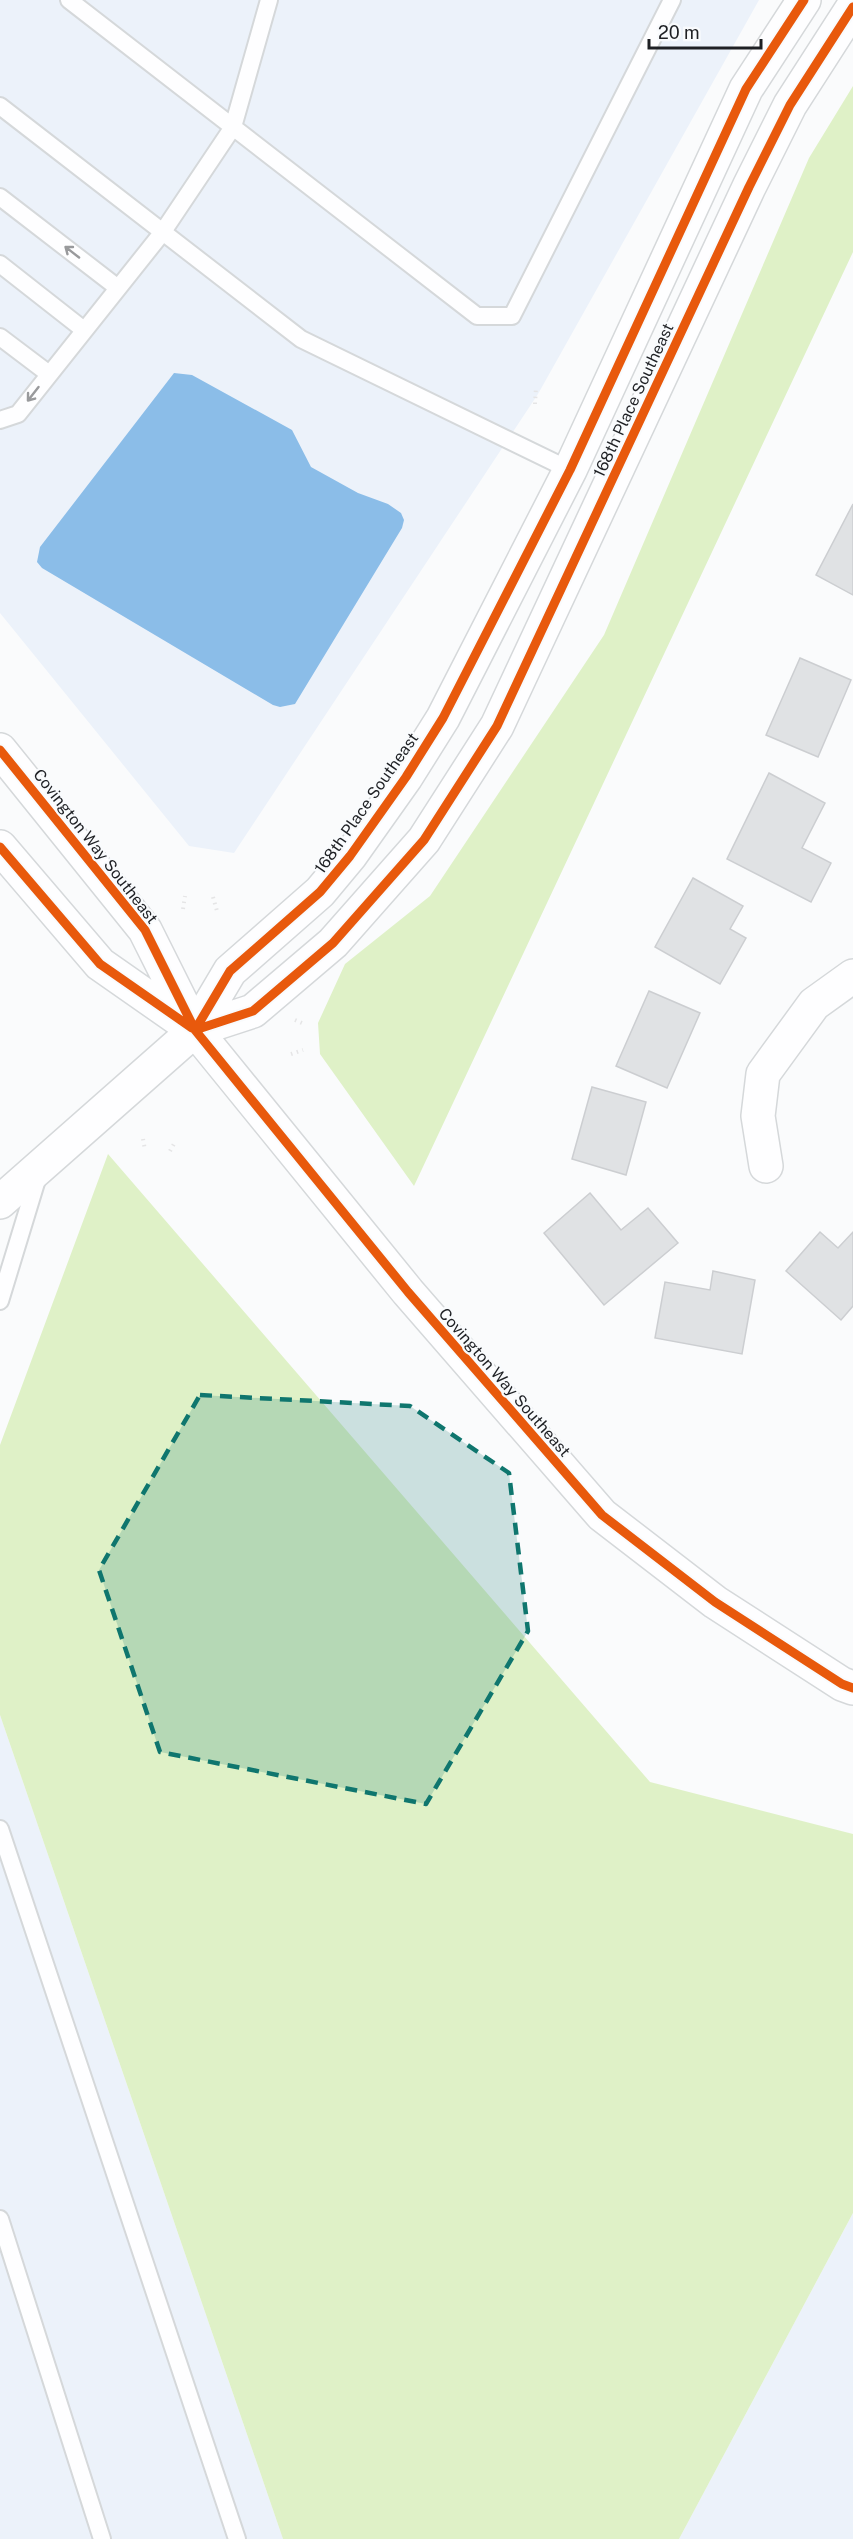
<svg xmlns="http://www.w3.org/2000/svg" width="853" height="2539" font-family="'Public Sans',sans-serif">
<style>
.built{fill:#ecf2fa}
.green{fill:#dff1c7}
.water{fill:#8bbde8}
.building{fill:#e0e2e4;stroke:#ccced1;stroke-width:1.5}
.lines{fill:none;stroke-linecap:round;stroke-linejoin:round}
.lane-casing{stroke:#d5d8da;stroke-width:20}
.street-casing{stroke:#d5d8da;stroke-width:36}
.secondary-casing{stroke:#d5d8da;stroke-width:36}
.path{stroke:#e5e5e6;stroke-width:4;stroke-dasharray:1.5 4.5;stroke-linecap:butt}
.lane{stroke:#fefeff;stroke-width:16}
.street{stroke:#fefeff;stroke-width:33}
.secondary{stroke:#fefeff;stroke-width:33}
.cycleway-casing{stroke:#f9fbfd;stroke-width:13}
.cycleway{stroke:#e8590c;stroke-width:9}
.oneway{stroke:#999a9c}
.marked{fill:#0f766e;fill-opacity:0.2;stroke:#0f766e;stroke-width:4.5;stroke-dasharray:12 8;stroke-linejoin:round}
.labels{text-anchor:middle;stroke-width:4.5;stroke-linejoin:round;paint-order:stroke}
.street-label{font-size:16px;fill:#1e2024;stroke:#f9fbfd}
</style>
<rect width="100%" height="100%" fill="#fafbfc"/>
<path class="built" d="M0,0H759L538,394L234,853L189,846L0,613Z
M0,1715L283,2539H0Z
M853,2213V2539H679Z"/>
<path class="green" d="M853,86V252L414,1186L320,1054L318,1023L345,964L430,896L604,635L809,158Z
M108,1154L650,1782L853,1834V2213L679,2539H283L0,1715V1445Z"/>
<path class="water" d="M174,373L192,375L292,430L311,467L358,493L388,504L401,513L404,520L402,528L295,704L280,707L273,705L42,568L37,562L40,547Z"/>
<path class="building" d="M853,504V595L816,575Z
M800,658L851,680L818,757L766,735Z
M769,773L825,803L802,848L831,863L811,902L727,859Z
M693,878L743,906L730,929L746,938L720,984L655,947Z
M649,991L700,1013L667,1088L616,1066Z
M592,1087L646,1102L626,1175L572,1159Z
M590,1193L621,1230L648,1208L678,1243L604,1305L544,1233Z
M820,1232L838,1248L853,1232V1306L841,1320L786,1271Z
M713,1271L755,1280L742,1354L655,1338L665,1282L710,1290Z"/>
<g class="lines">
<g class="lane-casing">
<path id="lane" d="M69,0L477,316H512L672,0
M0,106L301,339L570,470
M0,197L118,288
M0,264L84,330
M0,337L49,374
M0,420L18,414L162,233L233,127L269,0
M0,1301L39,1173
M0,1829L237,2539
M0,2219L102,2539"/>
</g>
<g class="street-casing">
<path id="street" d="M195,1030L253,1011L333,943L424,840L497,726L749,187L790,105L853,7
M766,1166L758,1116L763,1074L814,1004L853,976
M0,1202L195,1030L230,971L320,892L350,856L406,777L443,718L570,470L746,89L804,0"/>
</g>
<g class="secondary-casing">
<path id="secondary" d="M0,750L145,930L195,1030L408,1292L602,1515L715,1602L842,1684L853,1688
M0,847L100,964L193,1029"/>
</g>
<path class="path" d="M535,404L536,387
M213,897L217,911
M183,909L185,896
M295,1020L304,1024
M291,1054L303,1050
M143,1139L145,1150
M170,1151L175,1142"/>
<use href="#lane" class="lane"/>
<use href="#street" class="street"/>
<use href="#secondary" class="secondary"/>
<g class="cycleway-casing">
<path id="cycleway" d="M0,750L145,930L195,1030L408,1292L602,1515L715,1602L842,1684L853,1688
M0,847L100,964L192,1028
M195,1030L253,1011L333,943L424,840L497,726L749,187L790,105L853,7
M195,1030L230,971L320,892L350,856L406,777L443,718L570,470L746,89L804,0"/>
</g>
<use href="#cycleway" class="cycleway"/>
</g>
<defs><path id="oneway-shaft" d="M-6 0H5M1.5-3L5.5 0L1.5 3" fill="none" stroke-width="1.6" stroke-linecap="round" stroke-linejoin="round" transform="scale(1.5)"/></defs>
<g class="oneway">
<use href="#oneway-shaft" transform="translate(72 252) rotate(-142)"/>
<use href="#oneway-shaft" transform="translate(33 394) rotate(128)"/>
</g>
<path class="marked" d="M200,1395L410,1406L509,1473L528,1631L426,1804L160,1752L99,1570Z"/>
<g class="labels">
<g class="street-label">
<text transform="translate(633 400) rotate(-65)" y="6">168th Place Southeast</text>
<text transform="translate(366 803) rotate(-55)" y="6">168th Place Southeast</text>
<text transform="translate(96 846) rotate(52)" y="6">Covington Way Southeast</text>
<text transform="translate(505 1382) rotate(49)" y="6">Covington Way Southeast</text>
</g>
</g>
<path d="M649 39v9h112v-9" fill="none" stroke="#1e2024" stroke-width="3"/>
<text x="658" y="39" font-size="18" fill="#1e2024" stroke="#f9fbfd" stroke-width="4.5" paint-order="stroke">20 m</text>
</svg>
